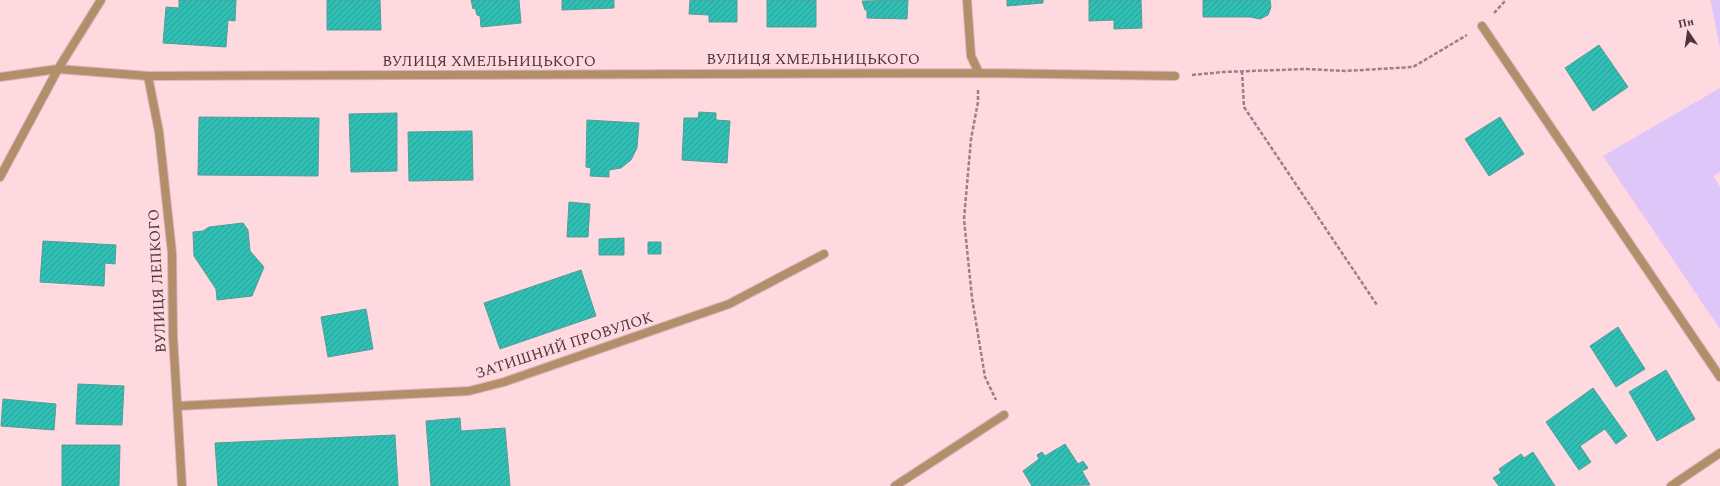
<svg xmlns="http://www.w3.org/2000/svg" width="1720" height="486" font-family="Spectral,serif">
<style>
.garden{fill:#dfc6f9}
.building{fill:url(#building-hatch);stroke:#589c95}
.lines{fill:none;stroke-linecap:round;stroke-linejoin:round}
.street-casing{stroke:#d7b5ba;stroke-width:10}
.path{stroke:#9d7f84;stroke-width:2.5;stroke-dasharray:4 2;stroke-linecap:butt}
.street{stroke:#b28e6a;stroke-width:8}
.labels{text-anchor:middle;stroke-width:3;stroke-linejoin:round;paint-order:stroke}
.street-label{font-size:15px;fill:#4d3539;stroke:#fed9df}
</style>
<defs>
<pattern id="building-hatch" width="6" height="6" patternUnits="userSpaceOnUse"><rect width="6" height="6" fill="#2fbfb4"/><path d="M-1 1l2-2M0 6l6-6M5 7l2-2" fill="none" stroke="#2a9c93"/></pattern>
</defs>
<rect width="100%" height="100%" fill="#fed9df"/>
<path class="garden" d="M1710,0H1720V49L1712,7Z
M1720,88V172L1713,176L1720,187V329L1603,156Z"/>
<path class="building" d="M179,0H236L235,21L228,20L226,47L163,43L166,7L179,8Z
M327,0H380L381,30H327Z
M471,0H519L521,23L481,27L480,16L477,15L475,8L473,9Z
M562,0H614V8L562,10Z
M690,0H737V22H709V15L689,14Z
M767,0H816V27H767Z
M908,0L907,19L867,18V10H865L862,1Z
M1007,0H1043V3L1007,6Z
M1089,0H1141L1142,28L1114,29V20L1089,21Z
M1203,0H1270L1271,7L1268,15L1260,19L1250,17H1203Z
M1599,45L1628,87L1593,111L1565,68Z
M699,112L716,113V120L730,121L727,163L682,160L684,118H698Z
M397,113V171L351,172L349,114Z
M199,117L319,118L318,176L198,175Z
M1500,117L1524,154L1489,176L1465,139Z
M587,120L639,123L637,148L631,160L621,168L609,170V177L590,176L591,168L586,167Z
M472,131L473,180L409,181L408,132Z
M569,202L590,204L588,237H567Z
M243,223L248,230L250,251L264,267L252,296L217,300L216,289L194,256L193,232L203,231L209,227Z
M624,238V255H599V239Z
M43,241L116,245L115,264L105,263L104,286L40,282Z
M648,242H661V254H648Z
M581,270L596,316L500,349L484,303Z
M366,309L373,349L328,357L321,317Z
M1618,327L1645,369L1616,387L1590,346Z
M1666,370L1695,419L1657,441L1629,392Z
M78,384L124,386L122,425L76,424Z
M1593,388L1627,436L1616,444L1605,429L1580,446L1591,462L1579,470L1546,422Z
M3,399L56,404L54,430L1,426Z
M460,418L461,431L505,428L510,486H431L426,421Z
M395,435L398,486H218L215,443Z
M1065,444L1078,464L1083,461L1088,468L1082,471L1090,485L1032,486L1023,471L1039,459L1037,455L1042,452L1045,456Z
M62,445H120L119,486H62Z
M1533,452L1555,486H1499L1493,478L1501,473L1499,469L1521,454L1524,458Z"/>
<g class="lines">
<g class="street-casing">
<path id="street" d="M967,0L971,56L979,73L1175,76
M1482,26L1720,377
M148,76L159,132L172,253L173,336L182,486
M0,77L58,69L148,76L979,73
M0,177L58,69L101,0
M178,406L469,391L504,382L729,304L824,254
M895,486L1004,415
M1671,486L1720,453"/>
</g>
<path class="path" d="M1494,13L1506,0
M1242,71L1244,107L1377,305
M1192,75L1223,72L1307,69L1345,71L1413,67L1467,35
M978,90V102L971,139L964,219L972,298L985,377L996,400"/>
<use href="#street" class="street"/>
</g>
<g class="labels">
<g class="street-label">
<text x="813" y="64">ВУЛИЦЯ ХМЕЛЬНИЦЬКОГО</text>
<text x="489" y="66">ВУЛИЦЯ ХМЕЛЬНИЦЬКОГО</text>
<text transform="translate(157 281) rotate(-93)" y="5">ВУЛИЦЯ ЛЕПКОГО</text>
<text transform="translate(564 345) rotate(-18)" y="5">ЗАТИШНИЙ ПРОВУЛОК</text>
</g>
</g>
<g transform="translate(1688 32) rotate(347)" stroke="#fed9df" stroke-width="3" paint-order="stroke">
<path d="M0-3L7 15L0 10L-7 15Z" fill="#4d3539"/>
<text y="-6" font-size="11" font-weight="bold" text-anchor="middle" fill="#4d3539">Пн</text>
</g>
</svg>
